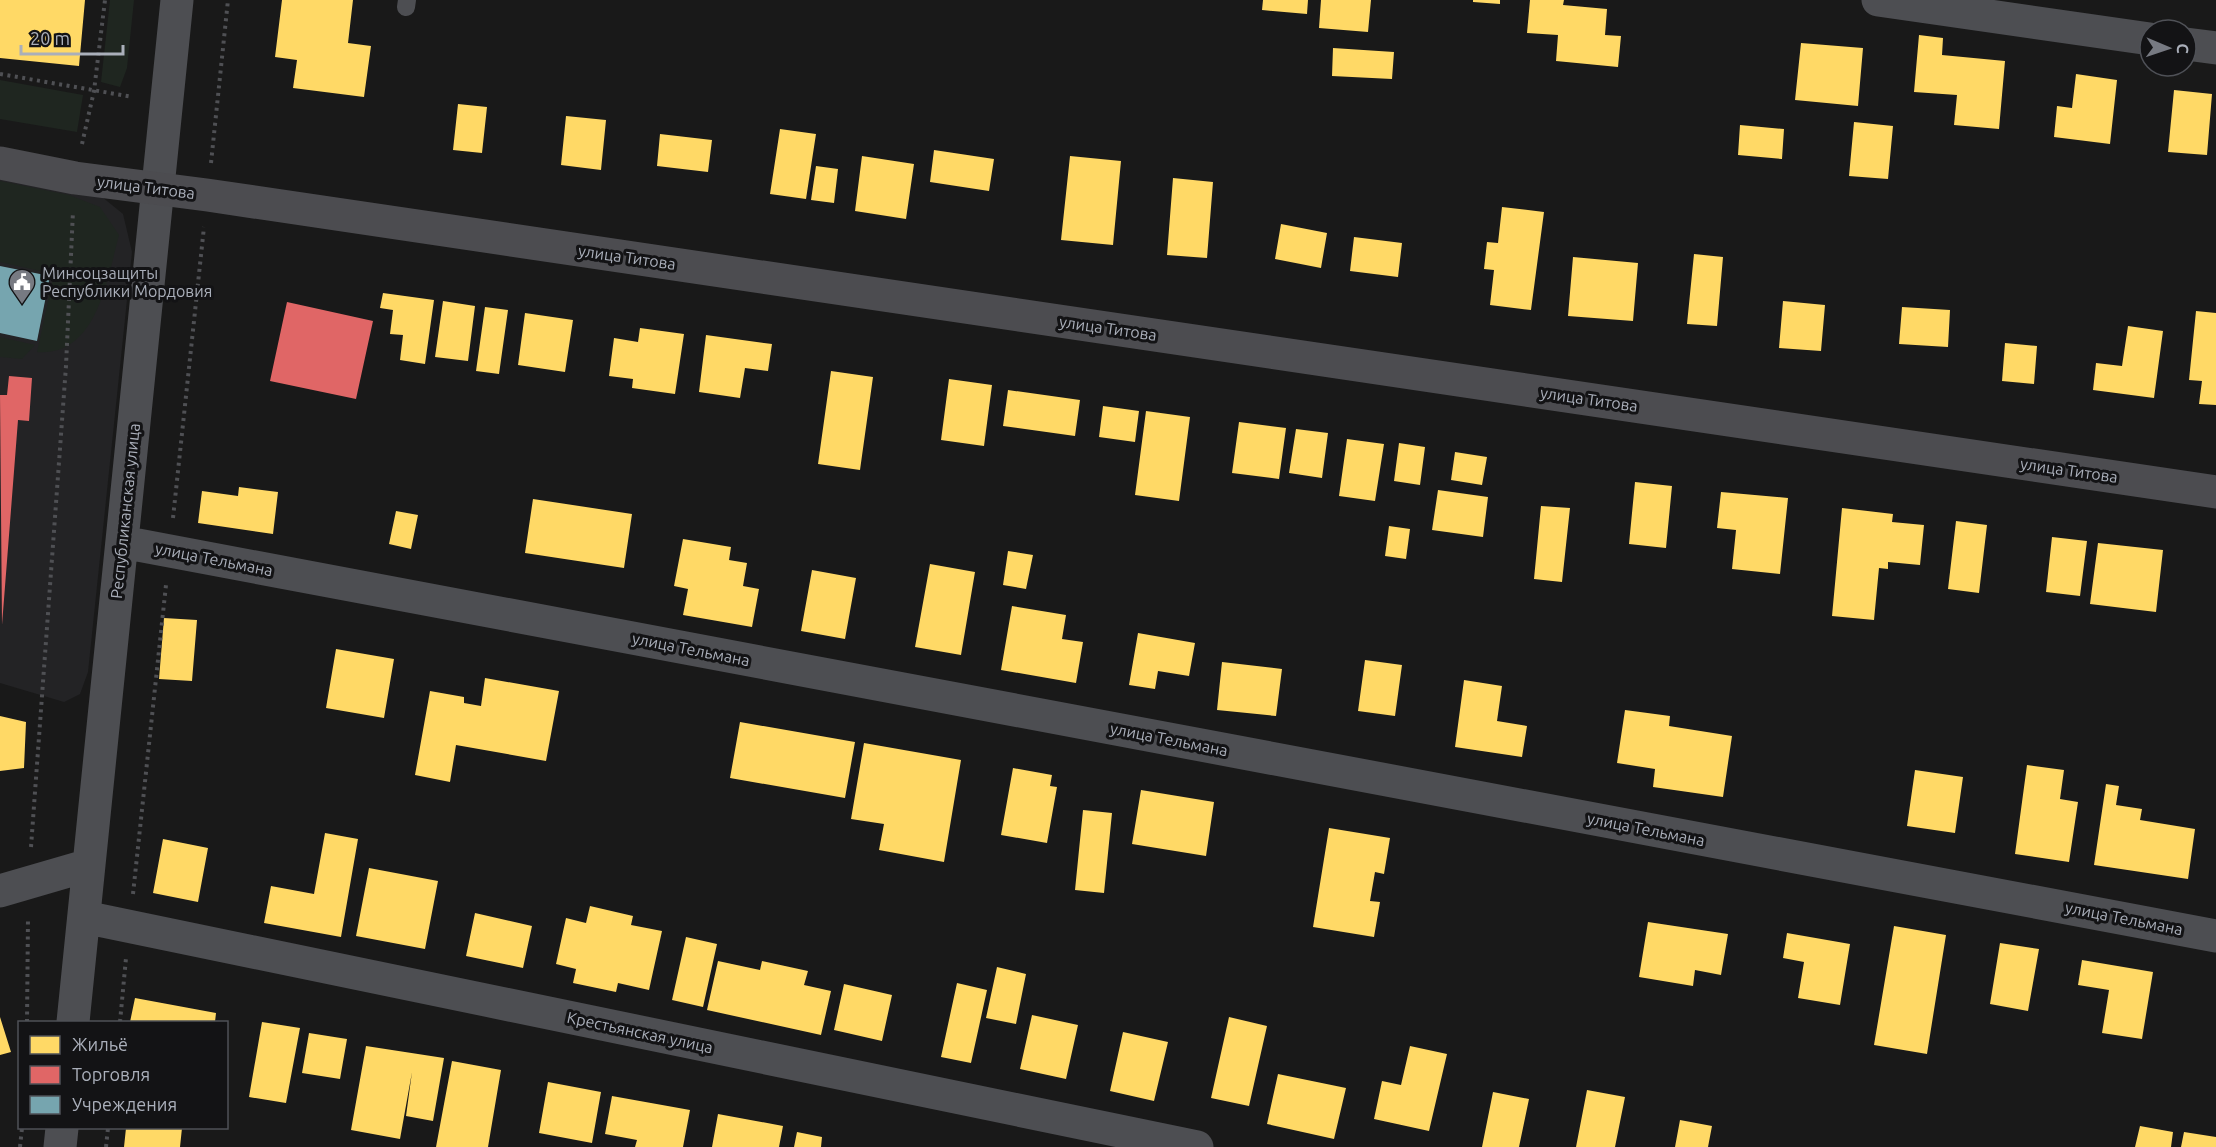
<svg xmlns="http://www.w3.org/2000/svg" width="2216" height="1147" font-family="Ubuntu,sans-serif">
<style>
.built{fill:#232325}
.green{fill:#1f2620}
.homes{fill:#ffd966}
.shops{fill:#e06666}
.public{fill:#76a5af}
.lines{fill:none;stroke-linecap:round;stroke-linejoin:round}
.path{stroke:#4f5054;stroke-width:4;stroke-dasharray:3 4.5;stroke-linecap:butt}
.lane{stroke:#4d4e52;stroke-width:18}
.street{stroke:#4d4e52;stroke-width:33}
.secondary{stroke:#4c4c50;stroke-width:33}
.labels{text-anchor:middle;stroke-width:6;stroke-linejoin:round;paint-order:stroke}
.street-label{font-size:16px;fill:#aaafba;stroke:#131315}
.poi-label{font-size:16px;fill:#aaafba;stroke:#131315;text-anchor:start}
</style>
<rect width="100%" height="100%" fill="#191919"/>
<path class="built" d="M0,172L91,188L123,214L132,252L88,672L80,694L64,702L0,683Z"/>
<path class="green" d="M110,0H134L127,68L120,87L101,82Z
M0,80L83,95L77,132L0,119Z
M0,181L69,195L100,207L119,235C107,279 97,357 37,352L54,274L0,262Z
M0,337L35,345L22,359L0,357Z"/>
<path class="homes" d="M0,0H85L79,66L0,58Z
M282,0H353L348,43L371,46L364,97L293,88L297,60L275,57Z
M1263,0H1308L1307,14L1262,10Z
M1321,0H1371L1368,32L1319,28Z
M1473,0H1500V4L1473,2Z
M1530,0H1564L1563,5L1607,9L1605,35L1621,36L1618,67L1556,61L1558,35L1527,33Z
M1919,35L1943,38L1942,55L2005,61L1999,129L1954,125L1957,95L1914,92Z
M1801,43L1863,48L1858,106L1795,100Z
M1333,48L1394,52L1392,79L1332,76Z
M2076,74L2117,80L2110,144L2054,137L2057,106L2072,108Z
M2174,90L2212,94L2207,155L2168,152Z
M458,104L487,107L482,153L453,150Z
M566,116L606,120L601,170L561,165Z
M1854,122L1893,126L1888,179L1849,176Z
M1740,125L1784,129L1782,159L1738,155Z
M780,129L816,134L806,199L770,194Z
M660,134L712,140L708,172L657,166Z
M934,150L994,159L989,191L930,182Z
M862,156L914,164L906,219L855,211Z
M1070,156L1121,161L1113,245L1061,240Z
M816,166L838,169L834,203L811,200Z
M1173,178L1213,182L1207,258L1167,255Z
M1502,207L1544,212L1531,310L1490,305L1494,270L1484,269L1487,242L1498,243Z
M1281,224L1327,233L1321,268L1275,259Z
M1354,237L1402,243L1398,277L1350,271Z
M1694,254L1723,257L1717,326L1687,324Z
M1573,257L1638,263L1633,321L1568,316Z
M383,293L434,300L425,364L400,360L403,335L390,334L393,310L380,308Z
M443,301L475,306L468,361L435,357Z
M1783,301L1825,305L1821,351L1779,348Z
M485,307L508,310L499,374L476,371Z
M1902,307L1950,310L1948,347L1899,344Z
M2196,311L2216,313V405L2199,404L2202,381L2189,380Z
M525,313L573,320L565,372L518,365Z
M2128,326L2163,331L2154,398L2093,390L2096,363L2122,366Z
M640,328L684,334L675,394L632,388L633,379L609,376L614,338L638,342Z
M706,335L772,344L768,371L745,368L740,398L699,392Z
M2005,343L2037,346L2034,384L2002,381Z
M831,371L873,377L860,470L818,464Z
M949,379L992,385L984,446L941,440Z
M1008,390L1080,400L1075,436L1003,426Z
M1103,406L1139,411L1135,442L1099,437Z
M1146,411L1190,417L1179,501L1135,495Z
M1239,422L1286,428L1279,479L1232,473Z
M1296,429L1328,433L1322,478L1289,473Z
M1347,439L1384,444L1375,501L1339,496Z
M1399,443L1425,447L1420,485L1394,481Z
M1455,452L1487,457L1482,485L1451,480Z
M1635,482L1672,486L1666,548L1629,544Z
M239,487L278,492L273,534L198,523L202,491L238,496Z
M1438,490L1488,497L1483,537L1432,530Z
M1721,492L1788,498L1780,574L1732,569L1736,530L1717,528Z
M533,499L632,514L624,568L525,553Z
M1541,506L1570,508L1562,582L1534,579Z
M1842,508L1893,514L1892,522L1924,525L1920,565L1888,562V569L1879,568L1874,620L1832,616Z
M396,511L418,515L411,549L389,544Z
M1956,521L1987,525L1979,593L1948,589Z
M1389,526L1410,529L1406,559L1385,556Z
M2052,537L2087,541L2080,596L2046,592Z
M683,539L731,547L729,560L747,563L743,586L759,589L752,627L683,615L688,589L674,586Z
M2098,543L2163,550L2156,612L2090,604Z
M1008,551L1033,555L1026,589L1003,585Z
M930,564L975,572L961,655L915,647Z
M812,570L856,578L845,639L801,631Z
M1012,606L1066,615L1062,639L1083,642L1076,683L1001,670Z
M164,618L197,620L192,681L159,679Z
M1138,633L1195,643L1189,676L1158,671L1155,689L1129,685Z
M336,649L394,659L384,718L326,708Z
M1365,660L1402,665L1395,716L1358,711Z
M1222,662L1282,669L1276,716L1217,710Z
M485,678L559,691L546,761L456,745L450,782L415,775L430,691L464,697V703L481,706Z
M1464,680L1502,686L1497,721L1527,726L1522,757L1455,747Z
M1625,710L1670,716L1669,726L1732,736L1723,797L1653,787L1655,769L1617,763Z
M0,716L26,722L24,768L0,771Z
M740,722L855,742L845,798L730,778Z
M864,743L961,760L944,862L879,850L884,824L851,819Z
M2027,765L2064,770L2060,799L2078,802L2069,862L2015,854Z
M1013,768L1052,775L1050,786L1057,787L1047,843L1001,835Z
M1915,770L1963,777L1955,833L1907,826Z
M2106,784L2119,786L2116,805L2142,809L2140,820L2195,829L2188,879L2094,865Z
M1141,790L1214,802L1206,856L1132,844Z
M1083,810L1112,813L1104,893L1075,890Z
M1329,828L1390,838L1384,874L1375,872L1370,901L1380,902L1374,937L1313,927Z
M325,833L358,839L341,937L264,923L271,886L314,894Z
M163,839L208,848L198,902L153,893Z
M369,868L438,881L425,949L356,936Z
M590,906L633,916L631,925L662,931L649,990L618,983L616,992L573,983L576,969L556,964L566,918L586,923Z
M475,913L532,926L523,968L466,956Z
M1648,922L1728,934L1721,975L1695,970L1693,986L1639,977Z
M1894,926L1946,935L1927,1054L1874,1045Z
M1787,933L1850,944L1840,1005L1798,998L1804,962L1783,958Z
M686,937L717,944L703,1007L672,1000Z
M2000,943L2039,949L2028,1011L1990,1004Z
M2082,960L2153,972L2142,1039L2102,1033L2109,990L2078,985Z
M718,961L760,970L762,961L808,971L804,985L831,991L821,1035L707,1010Z
M997,967L1026,974L1016,1024L986,1018Z
M957,983L987,990L971,1063L941,1057Z
M844,984L892,995L882,1041L834,1030Z
M135,998L216,1013L215,1022H130Z
M1032,1015L1078,1025L1066,1079L1020,1069Z
M0,1017L11,1052L0,1055Z
M1229,1017L1267,1026L1249,1106L1211,1098Z
M262,1022L300,1028L286,1103L249,1097Z
M1123,1032L1168,1042L1154,1101L1110,1091Z
M309,1033L347,1039L340,1079L302,1073Z
M366,1046L444,1058L433,1121L406,1116L412,1072L400,1139L351,1130Z
M1410,1046L1447,1054L1429,1131L1374,1119L1382,1081L1401,1085Z
M452,1061L501,1070L488,1147H436Z
M1278,1074L1346,1088L1334,1139L1267,1124Z
M548,1082L601,1092L592,1143L539,1133Z
M1587,1090L1625,1097L1615,1147H1576Z
M1493,1092L1529,1099L1519,1147H1482Z
M612,1096L690,1110L683,1147H635L637,1140L605,1134Z
M718,1114L783,1126L779,1147H712Z
M1680,1120L1712,1126L1708,1147H1675Z
M2140,1126L2173,1132L2171,1147H2135Z
M126,1128H182L180,1147H124Z
M797,1132L822,1137L821,1147H794Z
M2184,1132L2216,1137V1147H2181Z"/>
<path class="shops" d="M287,302L373,321L356,399L270,381Z
M9,376L32,378L29,421L18,420L2,625L0,395H7Z"/>
<path class="public" d="M0,266L50,276L37,341L0,333Z"/>
<g class="lines">
<path class="path" d="M0,74L133,97
M82,144L94,91L105,0
M211,163L228,0
M173,518L204,227
M31,847L66,366L73,211
M133,894L166,585
M27,1022L28,917
M120,1022L126,958
M20,1147L22,1128
M106,1147L108,1128"/>
<path class="lane" d="M406,7L407,0"/>
<path class="street" d="M1878,0L2150,39
M2186,44L2216,48
M122,542L2216,936
M0,891L89,865
M84,917L1197,1147
M73,1022L177,0
M60,1147L62,1128"/>
<path class="secondary" d="M0,163L75,178L207,195L2216,492"/>
</g>
<defs>
<g id="civic-pin" transform="scale(1.35)"><path d="M0 17L-7.5 6A9.5 9.5 0 1 1 7.5 6Z" fill="#777a82" stroke="#131315"/><path d="M-.6-6.5H3V-4.5H.6V-3L4-1V1h2V6H-6V1h2V-1L-.6-3ZM-1.2 2.5V6h2.4V2.5Z" fill="#fff"/></g>
</defs>
<g fill-rule="evenodd">
<use href="#civic-pin" x="22" y="282"/>
</g>
<g class="labels">
<g class="street-label">
<text transform="translate(146 187) rotate(7)" y="6">улица Титова</text>
<text transform="translate(627 257) rotate(8)" y="6">улица Титова</text>
<text transform="translate(1108 328) rotate(8)" y="6">улица Титова</text>
<text transform="translate(1589 399) rotate(8)" y="6">улица Титова</text>
<text transform="translate(2069 470) rotate(8)" y="6">улица Титова</text>
<text transform="translate(125 511) rotate(-84)" y="6">Республиканская улица</text>
<text transform="translate(214 559) rotate(11)" y="6">улица Тельмана</text>
<text transform="translate(691 649) rotate(11)" y="6">улица Тельмана</text>
<text transform="translate(1169 739) rotate(11)" y="6">улица Тельмана</text>
<text transform="translate(1646 829) rotate(11)" y="6">улица Тельмана</text>
<text transform="translate(2124 918) rotate(11)" y="6">улица Тельмана</text>
<text transform="translate(640 1032) rotate(12)" y="6">Крестьянская улица</text>
</g>
<g class="poi-label">
<text x="42" y="279">Минсоцзащиты<tspan x="42" dy="18">Республики Мордовия</tspan></text>
</g>
</g>
<rect x="18" y="1021" width="210" height="108" fill="#131315" stroke="#4f5157" stroke-width="1.5"/>
<rect x="30" y="1036" width="30" height="18" fill="#ffd966" stroke="#4f5157" stroke-width="1.5"/>
<text x="72" y="1051" font-size="18" fill="#aaafba">Жильё</text>
<rect x="30" y="1066" width="30" height="18" fill="#e06666" stroke="#4f5157" stroke-width="1.5"/>
<text x="72" y="1081" font-size="18" fill="#aaafba">Торговля</text>
<rect x="30" y="1096" width="30" height="18" fill="#76a5af" stroke="#4f5157" stroke-width="1.5"/>
<text x="72" y="1111" font-size="18" fill="#aaafba">Учреждения</text>
<g transform="translate(2168 48) rotate(92)"><circle r="28" fill="#131315" stroke="#4f5157" stroke-width="1.5"/>
<path d="M0-4.5L10 22L0 15L-10 22Z" fill="#777a82"/>
<text y="-9" font-size="16" font-weight="bold" text-anchor="middle" fill="#aaafba">С</text>
</g>
<path d="M21 45v9h102v-9" fill="none" stroke="#aaafba" stroke-width="3"/>
<text x="30" y="45" font-size="18" fill="#aaafba" stroke="#131315" stroke-width="4.5" paint-order="stroke">20 m</text>
</svg>
